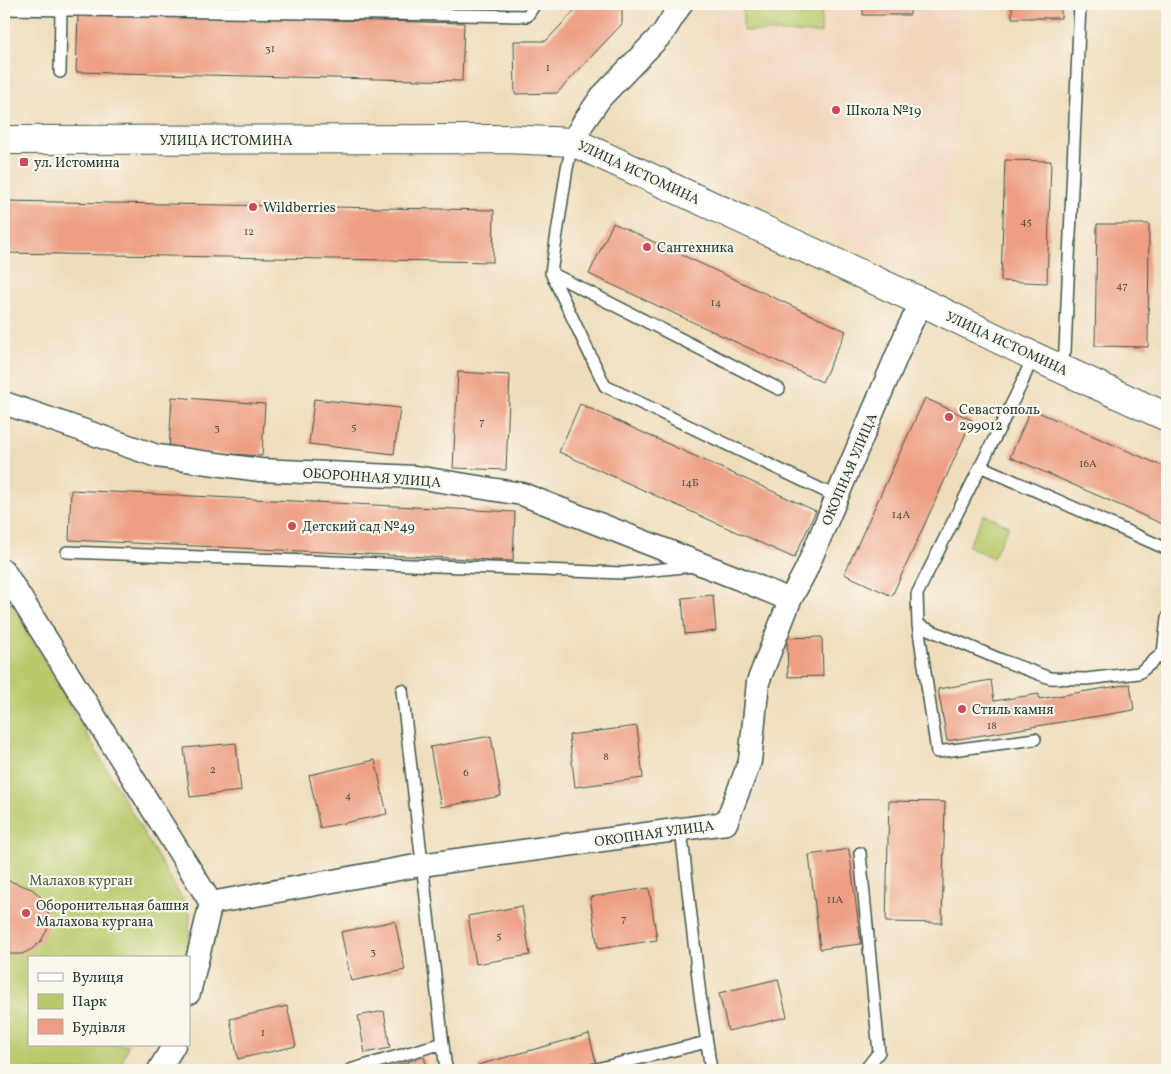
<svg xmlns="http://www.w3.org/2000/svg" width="1171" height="1074" font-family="Vollkorn,serif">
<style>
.built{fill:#f1d5bd}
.green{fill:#b9c96c;stroke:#6c8350}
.building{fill:#ed9e82}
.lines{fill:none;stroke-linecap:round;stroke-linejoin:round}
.lane-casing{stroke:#3e5548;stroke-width:14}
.street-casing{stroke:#3e5548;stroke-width:25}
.secondary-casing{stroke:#3e5548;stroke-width:30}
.lane{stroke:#fff;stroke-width:11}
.street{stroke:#fff;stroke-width:22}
.secondary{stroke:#fff;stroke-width:28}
.poi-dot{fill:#d1495b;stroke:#fbf7ec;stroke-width:2}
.labels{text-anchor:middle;stroke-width:4.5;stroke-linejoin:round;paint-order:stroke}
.number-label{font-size:11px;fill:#525548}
.poi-label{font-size:14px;fill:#1f3d34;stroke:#fbf7ec;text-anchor:start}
.street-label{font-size:14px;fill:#1f3d34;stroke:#fbf7ec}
.park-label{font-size:14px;fill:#466042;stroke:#fbf7ec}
</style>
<rect width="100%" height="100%" fill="#fbf7ec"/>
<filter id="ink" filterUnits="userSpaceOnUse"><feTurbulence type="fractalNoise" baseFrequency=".02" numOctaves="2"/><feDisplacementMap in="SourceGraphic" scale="10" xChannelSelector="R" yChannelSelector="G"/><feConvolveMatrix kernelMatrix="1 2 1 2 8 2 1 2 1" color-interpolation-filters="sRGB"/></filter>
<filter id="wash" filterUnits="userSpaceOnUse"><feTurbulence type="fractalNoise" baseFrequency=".0096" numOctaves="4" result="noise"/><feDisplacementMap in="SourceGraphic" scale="20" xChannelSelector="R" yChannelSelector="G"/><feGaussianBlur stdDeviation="1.12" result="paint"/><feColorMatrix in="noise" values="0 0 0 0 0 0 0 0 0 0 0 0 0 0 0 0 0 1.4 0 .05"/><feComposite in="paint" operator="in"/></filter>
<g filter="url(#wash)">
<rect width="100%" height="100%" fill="#efdcbb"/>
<path class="built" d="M713,4H967V39L940,285L713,180Z"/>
<path class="green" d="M743,4H822L821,33L743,31Z
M984,514L1009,526L993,558L968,546Z
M4,591L190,913L188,958H29V1045H128L119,1070H4Z"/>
<g id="blocks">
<path class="building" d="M574,4H622V24L557,93L515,94L514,41H546L574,11Z
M863,4H910V15H863Z
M1012,4H1061V18H1012Z
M78,14L464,23L462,81L76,72Z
M1005,160L1051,161L1047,283L1001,281Z
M4,201L494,210L493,262L4,253Z
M613,223L846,331L822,382L589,274Z
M1097,224H1149L1148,347L1095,346Z
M458,372L510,375L506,470L453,468Z
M172,397L265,404L262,456L169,450Z
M925,398L972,420L892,596L844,574Z
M314,399L400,408L394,454L309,444Z
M580,404L816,511L794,558L559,452Z
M1031,409L1167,468V526L1010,457Z
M71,490L515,512L513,561L69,540Z
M713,595L716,631L685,634L682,598Z
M822,637L823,676L788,677L787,638Z
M991,680L994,701L1039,694V699L1130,684L1134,710L947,741L938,689Z
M637,726L643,778L575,787L569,735Z
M491,736L501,796L441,807L430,747Z
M236,743L241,791L190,797L184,748Z
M375,760L387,814L320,828L309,775Z
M889,801L945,802L942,923L886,922Z
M849,849L861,944L820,949L809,855Z
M4,879L32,889L41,897L47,907L49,919L47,930L41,941L32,949L22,954H10L4,952Z
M649,888L657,940L598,949L590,897Z
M522,906L530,955L476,964L468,916Z
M395,921L405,970L351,981L341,932Z
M778,979L787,1017L728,1031L719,993Z
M287,1006L296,1046L238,1059L230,1019Z
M384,1011L390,1048L365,1053L358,1016Z
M589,1034L597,1067L584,1070H572L570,1064L546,1070H479L478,1065Z
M424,1057L428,1070H381Z"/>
</g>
</g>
<g filter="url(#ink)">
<use href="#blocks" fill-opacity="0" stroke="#3e5548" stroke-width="1"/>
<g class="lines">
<g class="lane-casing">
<path id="lane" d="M4,9L527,16L535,4
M60,72L61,10
M573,142L567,168L551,273L605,386L837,497
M551,273L779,389
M1033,356L1021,385L917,594L918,625L937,752L1035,739
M1058,367L1065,351L1080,4
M980,466L1167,549
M67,552L623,573L694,566
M918,625L1004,661L1050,678L1086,679L1139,673L1163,653L1167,618
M402,690L445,1062L447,1070
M681,829L700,995L711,1070
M860,853L879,1052L865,1070
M350,1070L443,1043
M592,1070L707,1042"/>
</g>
<g class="street-casing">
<path id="street" d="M573,142L583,123L601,97L663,33L681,4
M4,403L157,456L260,470L416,477L522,494L742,580L790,600
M4,571L211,903
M211,903L421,865L726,823L750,761L758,682L790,600L806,570L908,329L922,302
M189,993L211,903
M159,1070L174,1045"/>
</g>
<g class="secondary-casing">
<path id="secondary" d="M4,140L505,139L573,142L922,302L1033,356L1167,417"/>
</g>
<use href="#lane" class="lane"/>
<use href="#street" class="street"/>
<use href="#secondary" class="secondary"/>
</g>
</g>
<g class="poi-dot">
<circle cx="836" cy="110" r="5"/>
<rect x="19" y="157" width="10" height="10" rx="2.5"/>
<circle cx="253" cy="207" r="5"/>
<circle cx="647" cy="247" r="5"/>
<circle cx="949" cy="417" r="5"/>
<circle cx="292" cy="526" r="5"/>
<circle cx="962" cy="709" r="5"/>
<circle cx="26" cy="913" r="5"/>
</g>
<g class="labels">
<g class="number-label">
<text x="270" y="52">31</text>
<text x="548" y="71">1</text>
<text x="1026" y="225">45</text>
<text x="249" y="235">12</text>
<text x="1122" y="289">47</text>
<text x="716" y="306">14</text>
<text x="482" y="425">7</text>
<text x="354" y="430">5</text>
<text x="217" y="431">3</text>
<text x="1088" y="467">16А</text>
<text x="690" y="486">14Б</text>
<text x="901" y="518">14А</text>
<text x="992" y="729">18</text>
<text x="606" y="760">8</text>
<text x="213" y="773">2</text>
<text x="466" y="776">6</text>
<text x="348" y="799">4</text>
<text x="835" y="903">11А</text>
<text x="624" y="922">7</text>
<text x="499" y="939">5</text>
<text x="373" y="955">3</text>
<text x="263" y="1036">1</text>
</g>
<g class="poi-label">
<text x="846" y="115">Школа №19</text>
<text x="34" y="167">ул. Истомина</text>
<text x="263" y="212">Wildberries</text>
<text x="657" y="252">Сантехника</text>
<text x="959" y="414">Севастополь<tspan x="959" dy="16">299012</tspan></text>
<text x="302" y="531">Детский сад №49</text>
<text x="972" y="714">Стиль камня</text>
<text x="36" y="910">Оборонительная башня<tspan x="36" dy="16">Малахова кургана</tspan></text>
</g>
<g class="street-label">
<text x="226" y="145">УЛИЦА ИСТОМИНА</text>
<text transform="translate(639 172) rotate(25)" y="5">УЛИЦА ИСТОМИНА</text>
<text transform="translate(1007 343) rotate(25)" y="5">УЛИЦА ИСТОМИНА</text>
<text transform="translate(849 469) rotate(-67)" y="5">ОКОПНАЯ УЛИЦА</text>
<text transform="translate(372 477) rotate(4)" y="5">ОБОРОННАЯ УЛИЦА</text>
<text transform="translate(654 833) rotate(-8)" y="5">ОКОПНАЯ УЛИЦА</text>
</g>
<g class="park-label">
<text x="81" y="885">Малахов курган</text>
</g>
</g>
<rect width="1171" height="1074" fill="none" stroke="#fbf7ec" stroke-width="20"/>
<rect x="28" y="956" width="162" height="90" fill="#fbf7ec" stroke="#a3ada2"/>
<rect x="38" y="973" width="25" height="8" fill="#ffffff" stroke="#a3ada2"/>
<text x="72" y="982" font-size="15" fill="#1f3d34">Вулиця</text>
<rect x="38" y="994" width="25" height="15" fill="#b9c96c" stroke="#a3ada2"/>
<text x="72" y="1006" font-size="15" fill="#1f3d34">Парк</text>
<rect x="38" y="1019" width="25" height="15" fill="#ed9e82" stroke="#a3ada2"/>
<text x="72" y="1032" font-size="15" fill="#1f3d34">Будівля</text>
</svg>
